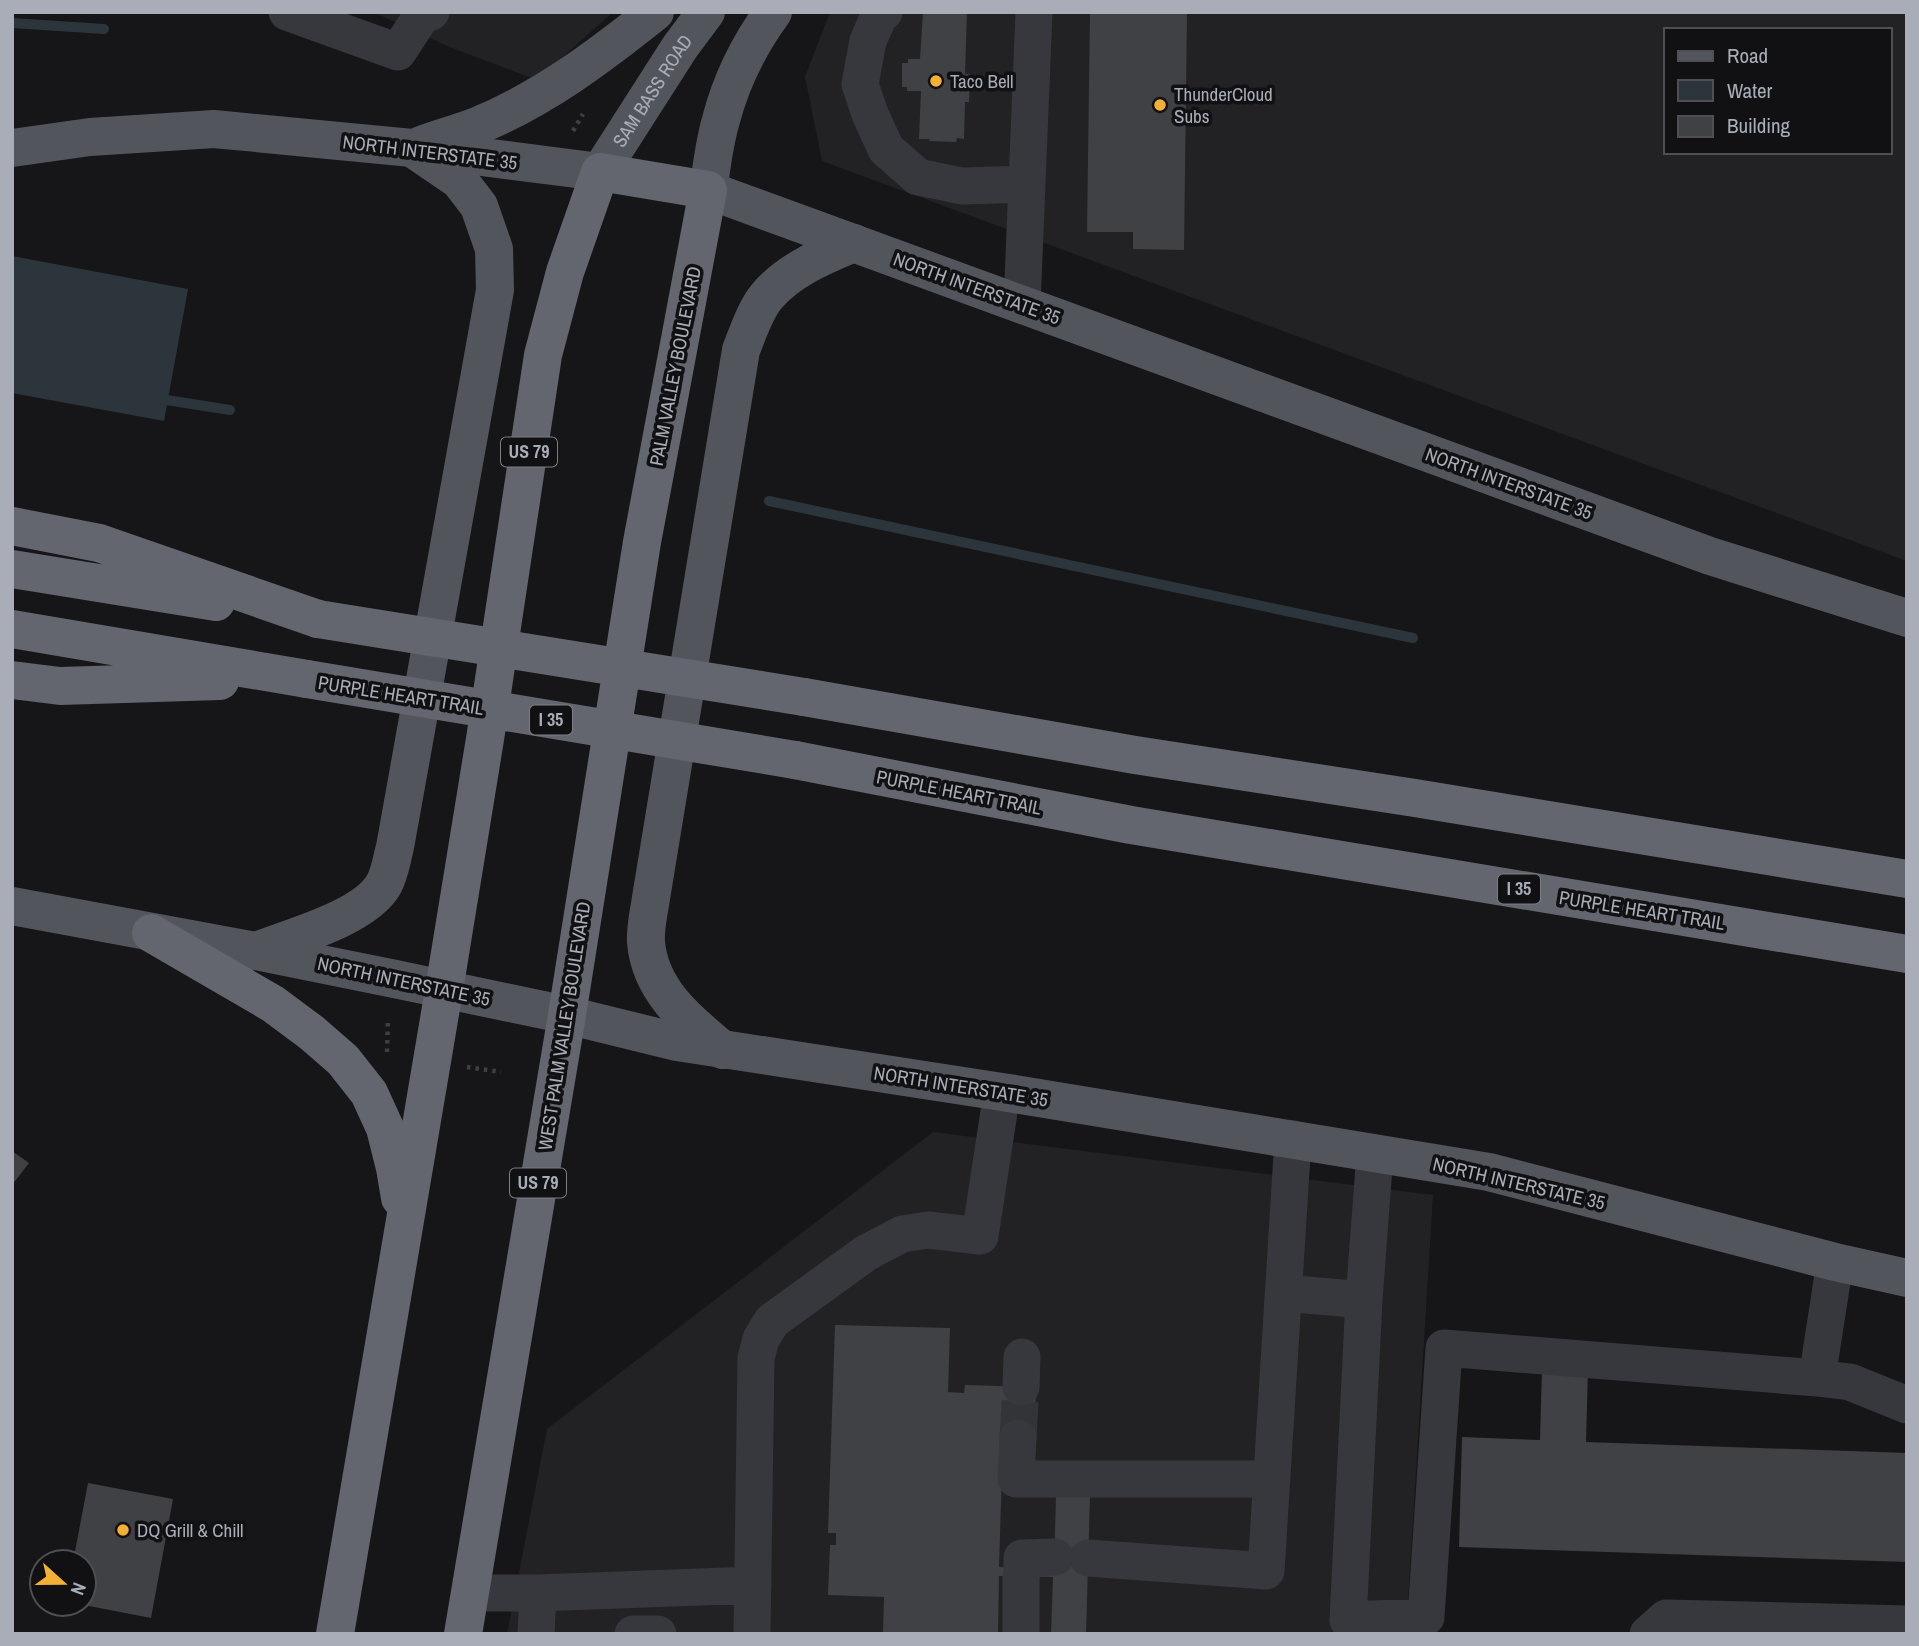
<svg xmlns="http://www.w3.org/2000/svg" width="1919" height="1646" font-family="'Archivo Narrow',sans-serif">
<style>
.built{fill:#222225;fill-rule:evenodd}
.water{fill:#2c353c}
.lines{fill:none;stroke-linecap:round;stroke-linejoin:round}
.stream{stroke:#2c353c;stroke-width:10}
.building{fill:#404145}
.minor-tunnel{stroke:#333438;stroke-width:37;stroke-dasharray:37 18;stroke-linecap:butt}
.path{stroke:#3d3f44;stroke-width:4.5;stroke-dasharray:3.5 5;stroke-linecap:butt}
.minor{stroke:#37383d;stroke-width:37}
.major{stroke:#53555c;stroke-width:38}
.highway{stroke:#63666e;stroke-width:38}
.highway-bridge{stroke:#63666e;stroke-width:38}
.poi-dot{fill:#f2b134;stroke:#111113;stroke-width:2.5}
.labels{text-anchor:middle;stroke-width:7;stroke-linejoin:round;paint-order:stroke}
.shield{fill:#111113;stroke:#7b7e86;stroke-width:2}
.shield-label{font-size:18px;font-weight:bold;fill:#a8adb8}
.poi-label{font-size:19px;fill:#a8adb8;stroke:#111113;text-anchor:start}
.street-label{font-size:19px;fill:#a8adb8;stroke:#111113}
</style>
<rect width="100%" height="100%" fill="#161618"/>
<path class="built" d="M373,12H613L537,80L452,48Z
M830,12H1907V561L822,161L805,77ZM1665,30H1889V152H1665Z
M933,1132L1433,1195L1406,1634H507L547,1429Z"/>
<path class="water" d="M12,256L188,289L164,421L12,393Z"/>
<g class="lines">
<path class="stream" d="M12,23L104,29
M154,398L230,410
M769,501L1413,638"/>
</g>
<path class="building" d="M923,12H967L965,74H970L969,102H965L964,139L957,138L956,142L929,141L930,139H919L921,91H907V87H902V63H908V59H920Z
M1090,12H1187L1184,250L1133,249V232H1087Z
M12,1151L29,1163L12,1185Z
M835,1325L950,1328L948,1392L964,1393L965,1385L1036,1387L1034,1439L1003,1438L999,1567L1054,1569L1056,1495L1090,1496L1086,1634H1051L1053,1577L999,1576L998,1634H883L884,1597L828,1595L830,1545H836V1533H828Z
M1542,1368L1588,1369L1586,1442L1907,1453V1562L1459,1547L1462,1437L1540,1440Z
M88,1483L173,1499L151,1618L84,1605V1562H73Z"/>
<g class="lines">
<path class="minor-tunnel" d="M1018,1438L1021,1387"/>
<path class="path" d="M573,131L583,114
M387,1052L388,1019
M467,1067L501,1072"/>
<path class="minor" d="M287,12L398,52L422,15L431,12
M884,12L879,16L868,41L860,84L870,114L886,149L918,177L962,186L1027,184
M1022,305L1034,12
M1375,1153L1364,1300L1348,1620L1426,1617L1444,1348L1817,1378
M1835,1262L1817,1378L1850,1382L1907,1405
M1284,1293L1364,1300
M1021,1387L1022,1357
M1018,1438L1016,1479H1272
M1088,1558L1266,1571L1293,1139
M1022,1568V1558L1055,1557
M1021,1577V1634
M470,1593H538L753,1585
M536,1634L538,1593
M633,1634H658
M752,1634L756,1358L761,1339L772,1321L866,1253L902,1234L928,1230L980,1236L1002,1092
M1648,1634L1666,1618L1907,1624"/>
<g class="major">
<path d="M773,12C749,45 731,81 721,120C714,143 712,167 708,190L1710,556L1907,618"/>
<path d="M421,145C440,138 459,133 477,126C543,99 600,56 655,12"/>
<path id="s1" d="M12,148L90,137L214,129L412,148L600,172L680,47L706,12"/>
<path d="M12,906L256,951L395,979L567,1015L677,1042L1002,1092L1489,1172L1835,1262L1907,1278"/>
<path d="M256,951C292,937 365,918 384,884C390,873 392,858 395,847L495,290L494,249L479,206L459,180L412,148"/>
<path d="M723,1050C688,1021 650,991 646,942C645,928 649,912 651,898L741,350C748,333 755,310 767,296C789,270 823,256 854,243"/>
</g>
<path class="highway" d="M12,526L99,543L318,619
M12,569L216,602
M12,629L307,679
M12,680L60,686L220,681
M804,697L1135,755L1415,798L1907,879
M795,760L1131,825L1907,954
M151,933L273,1004L312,1033L343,1060L369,1093L385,1128L395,1168L400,1198
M335,1634L444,990L485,739L543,355L565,272L600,172L708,190L642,542L567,1015L463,1634"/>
<path class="highway-bridge" d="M318,619L804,697
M307,679L795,760"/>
</g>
<g class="poi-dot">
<circle cx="936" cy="81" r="7"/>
<circle cx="1160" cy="105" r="7"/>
<circle cx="123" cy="1530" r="7"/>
</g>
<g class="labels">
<g class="shield">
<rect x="501" y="437.5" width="56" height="29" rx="5"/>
<rect x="530" y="705.5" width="42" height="29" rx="5"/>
<rect x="1498" y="874.5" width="42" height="29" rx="5"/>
<rect x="510" y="1168.5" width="56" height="29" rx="5"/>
</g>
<g class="shield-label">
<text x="529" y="458">US 79</text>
<text x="551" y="726">I 35</text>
<text x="1519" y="895">I 35</text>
<text x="538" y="1189">US 79</text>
</g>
<g class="poi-label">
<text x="950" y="88">Taco Bell</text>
<text x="1174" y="101">ThunderCloud<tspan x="1174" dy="22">Subs</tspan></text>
<text x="137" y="1537">DQ Grill &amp; Chill</text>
</g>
<g class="street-label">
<text dy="7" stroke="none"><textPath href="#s1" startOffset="688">SAM BASS ROAD</textPath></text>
<text transform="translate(430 152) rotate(7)" y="7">NORTH INTERSTATE 35</text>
<text transform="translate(977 288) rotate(20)" y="7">NORTH INTERSTATE 35</text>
<text transform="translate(675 366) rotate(-79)" y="7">PALM VALLEY BOULEVARD</text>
<text transform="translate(1509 483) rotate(20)" y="7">NORTH INTERSTATE 35</text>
<text transform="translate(401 695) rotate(9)" y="7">PURPLE HEART TRAIL</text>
<text transform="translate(959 792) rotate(11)" y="7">PURPLE HEART TRAIL</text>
<text transform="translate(1642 910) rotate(9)" y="7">PURPLE HEART TRAIL</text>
<text transform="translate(404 981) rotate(12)" y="7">NORTH INTERSTATE 35</text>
<text transform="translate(564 1026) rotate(-81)" y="7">WEST PALM VALLEY BOULEVARD</text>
<text transform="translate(961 1086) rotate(9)" y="7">NORTH INTERSTATE 35</text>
<text transform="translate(1519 1183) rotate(13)" y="7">NORTH INTERSTATE 35</text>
</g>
</g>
<rect width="1919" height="1646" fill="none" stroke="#a8adb8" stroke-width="28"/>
<rect x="1664" y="28" width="228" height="126" fill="#111113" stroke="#4d4f55" stroke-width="2"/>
<rect x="1678" y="51" width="35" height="10" fill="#53555c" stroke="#4d4f55" stroke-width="2"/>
<text x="1727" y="63" font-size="21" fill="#a8adb8">Road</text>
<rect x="1678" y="80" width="35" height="21" fill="#2c353c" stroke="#4d4f55" stroke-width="2"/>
<text x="1727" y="98" font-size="21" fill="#a8adb8">Water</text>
<rect x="1678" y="116" width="35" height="21" fill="#404145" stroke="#4d4f55" stroke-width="2"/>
<text x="1727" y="133" font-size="21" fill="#a8adb8">Building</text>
<g transform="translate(63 1583) rotate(111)"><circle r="33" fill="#111113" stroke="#4d4f55" stroke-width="2"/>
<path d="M0-5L12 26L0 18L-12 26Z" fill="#f2b134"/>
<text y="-10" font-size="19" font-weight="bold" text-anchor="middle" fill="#a8adb8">N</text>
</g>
</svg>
